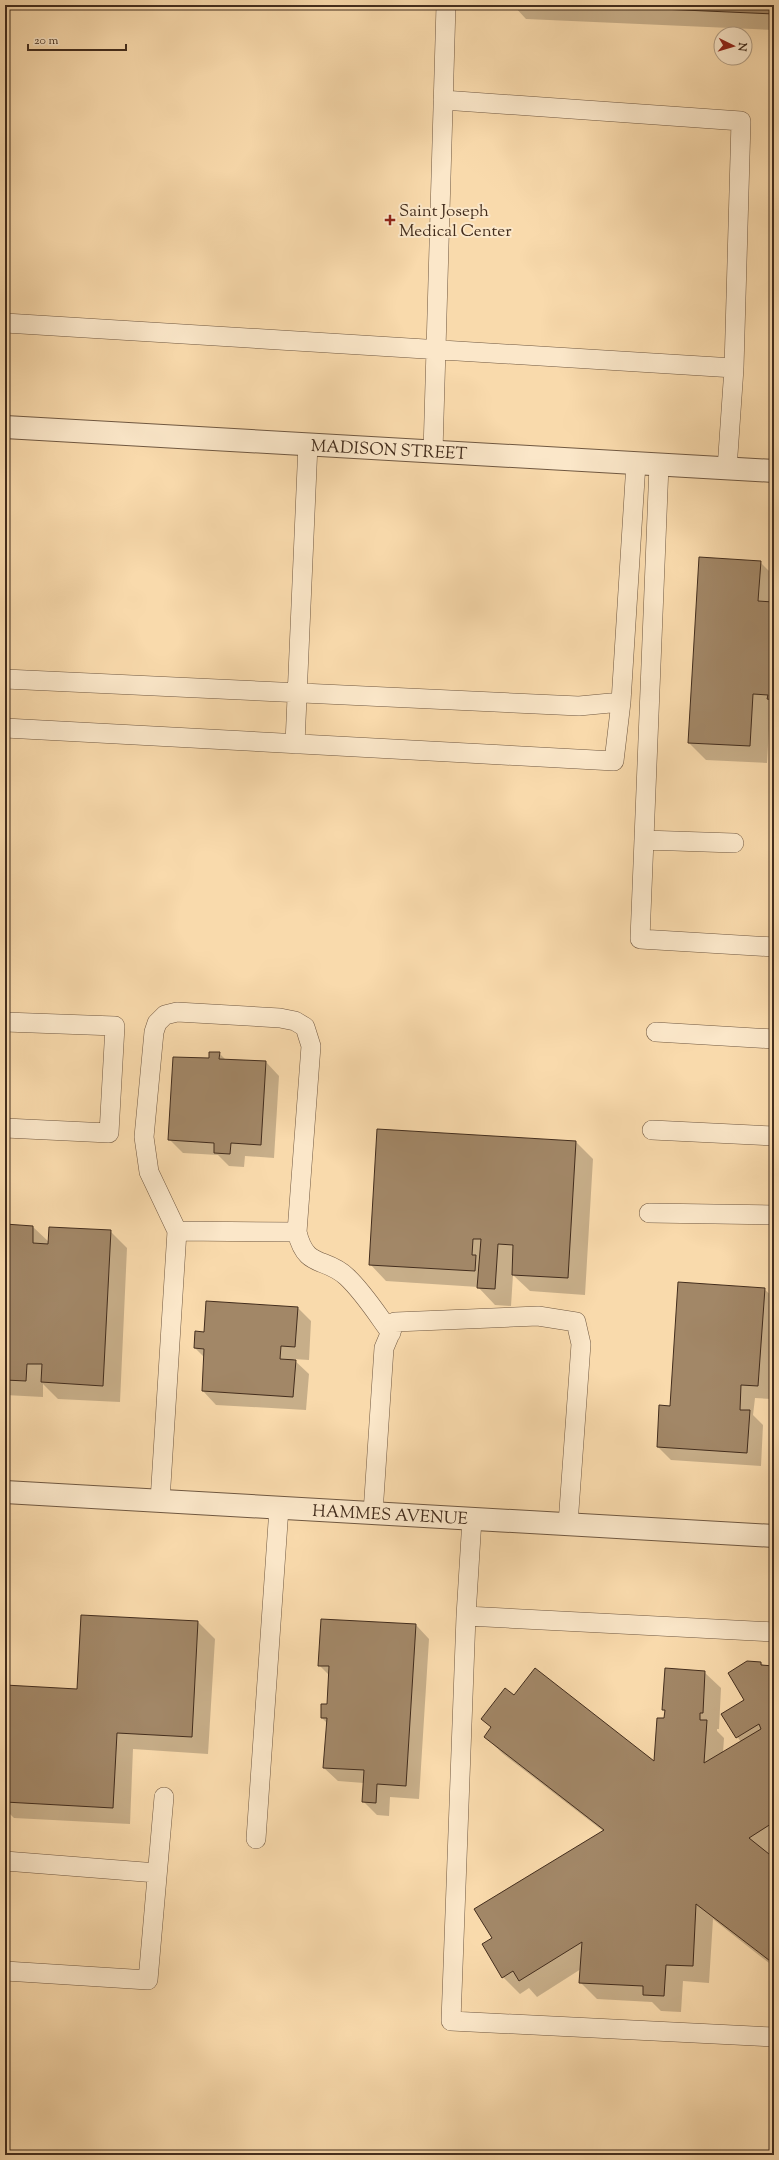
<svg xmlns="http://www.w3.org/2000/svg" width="779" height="2160" font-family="'Sorts Mill Goudy',serif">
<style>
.shadow{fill:#0003}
.building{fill:#a28767;stroke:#432d1d}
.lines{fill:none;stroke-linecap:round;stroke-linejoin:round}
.service-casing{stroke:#705841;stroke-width:20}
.minor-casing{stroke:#705841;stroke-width:24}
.tertiary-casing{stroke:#705841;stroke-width:24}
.service{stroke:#fbe7c9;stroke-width:19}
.minor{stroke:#fbe7c9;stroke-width:22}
.tertiary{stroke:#fbe7c9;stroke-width:22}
.poi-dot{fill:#8f2418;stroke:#fbe7c9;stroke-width:1.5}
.labels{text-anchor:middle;stroke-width:4;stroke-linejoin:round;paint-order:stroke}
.poi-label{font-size:17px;fill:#432d1d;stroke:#fbe7c9;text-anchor:start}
.street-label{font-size:17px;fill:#432d1d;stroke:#fbe7c9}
</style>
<rect width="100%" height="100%" fill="#f9daac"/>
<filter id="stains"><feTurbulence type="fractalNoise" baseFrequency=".005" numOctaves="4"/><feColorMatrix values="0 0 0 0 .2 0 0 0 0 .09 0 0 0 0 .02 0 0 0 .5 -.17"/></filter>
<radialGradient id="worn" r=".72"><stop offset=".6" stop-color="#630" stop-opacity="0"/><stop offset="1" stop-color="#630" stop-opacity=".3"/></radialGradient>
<path class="shadow" d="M513,5H774V30L526,19Z
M760,562L774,576V711H770L767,763L706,760L689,743Z
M219,1053L226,1060L266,1062L279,1076L274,1158L245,1156L244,1167L229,1166L218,1155L183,1153L169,1139L210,1060Z
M378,1130L576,1142L593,1159L585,1295L530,1291L513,1275L511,1306L495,1305L478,1287L386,1281L370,1264Z
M5,1225L33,1227L49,1242L110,1231L127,1248L120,1402L58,1399L43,1384V1397L5,1395Z
M764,1289L774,1298V1359L771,1399L755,1398L753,1415L763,1425L761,1466L671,1460L658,1447Z
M298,1308L311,1321L309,1360L293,1359L309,1374L306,1410L216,1405L203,1391L205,1358L195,1348L196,1332L205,1333Z
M198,1622L215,1639L208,1754L133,1749L130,1824L14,1818L5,1809V1686L78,1690Z
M416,1625L429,1639L419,1799L390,1797L389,1816L377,1815L363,1801L364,1783L338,1781L324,1768L327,1723L322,1718L328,1705L330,1676L319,1665Z
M761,1663L765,1666L774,1667V1850L767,1854L774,1859V1967L713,1919L709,1983L683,1981L681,2012L661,2011L652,2002L597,1999L580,1982L581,1969L537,1997L529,1988L520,1994L503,1977L493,1938L603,1831L502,1753L485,1736L492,1728L482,1719L514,1697L655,1763L665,1719L666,1712L663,1710L704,1672L721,1688L719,1729H717V1731L724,1738L723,1753L741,1742L722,1715L745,1701Z"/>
<path class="building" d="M570,5H774V14Z
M699,557L761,561L758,601L773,602L774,598V700L767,699L768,695L753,694L750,746L688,743Z
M209,1052H220L219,1059L266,1061L261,1145L231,1143L230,1154L214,1153V1143L168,1140L173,1057L209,1058Z
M377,1129L576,1141L568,1278L512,1275L513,1245L498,1244L495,1289L477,1288L481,1239H473L472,1255H476L475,1271L369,1265Z
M5,1224L33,1226V1243L48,1244L49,1227L111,1230L103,1386L41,1382L42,1364H27L26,1381L5,1380Z
M678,1282L765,1288L758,1386L741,1385L740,1410H750L747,1453L657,1447L659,1405L670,1406Z
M206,1301L298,1307L295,1347L281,1346L280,1359L296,1360L293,1397L202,1391L204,1349L194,1348L195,1331L204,1332Z
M81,1615L198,1621L192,1737L117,1733L113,1808L5,1802V1685L77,1689Z
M321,1619L416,1624L406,1786L377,1784L376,1803L362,1802L364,1770L323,1768L327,1718H321V1704H327L329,1666H318Z
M747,1661L761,1662V1665L774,1666V1822L749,1838L774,1858V1964L696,1904L693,1966L666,1965L664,1996L643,1995V1986L579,1983L582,1942L519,1981L513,1971L502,1978L482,1944L492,1938L474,1909L604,1830L484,1737L491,1727L481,1719L505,1688L514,1695L535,1668L654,1761L657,1718H664L665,1710H662L665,1668L705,1671L703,1713H700V1720H707L704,1763L761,1729L759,1724L736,1738L721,1714L744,1700L728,1673Z"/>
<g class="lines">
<g class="service-casing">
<path id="service" d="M5,323L734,368L741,121L443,100
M433,452L446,5
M659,465L640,939L774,947
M727,469L734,368
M5,679L579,706L621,702
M5,728L614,761L621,702L636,463
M295,744L308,444
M644,840L734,843
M5,1022L115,1026L109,1133L5,1128
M656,1032L774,1039
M652,1130L774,1136
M649,1213L774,1215
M177,1231L149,1172L144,1137L154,1032L157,1023L165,1015L177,1012L280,1018L295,1021L305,1027L311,1046L297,1232C306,1270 325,1256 347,1277C364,1293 377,1314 391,1333
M160,1501L177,1231L297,1232
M373,1513L384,1348L395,1322L538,1316L576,1322L581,1344L568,1524
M472,1519L466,1616L451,2021L774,2037
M466,1616L774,1632
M256,1839L279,1508
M5,1861L157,1873
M5,1971L148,1980L164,1797"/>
</g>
<g class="minor-casing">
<path id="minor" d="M5,427L774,471"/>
</g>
<g class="tertiary-casing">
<path id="tertiary" d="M5,1492L774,1536"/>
</g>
<use href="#service" class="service"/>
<use href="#minor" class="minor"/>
<use href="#tertiary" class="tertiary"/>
</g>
<path class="poi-dot" d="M388 214h4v4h4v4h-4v4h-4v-4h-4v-4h4z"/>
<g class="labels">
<g class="poi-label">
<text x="399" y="216">Saint Joseph<tspan x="399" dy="20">Medical Center</tspan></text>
</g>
<g class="street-label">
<text transform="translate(389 449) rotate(3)" y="6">MADISON STREET</text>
<text transform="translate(390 1514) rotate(3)" y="6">HAMMES AVENUE</text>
</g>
</g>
<rect width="779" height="2160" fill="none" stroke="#f9daac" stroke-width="20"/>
<rect x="6" y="6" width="767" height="2148" fill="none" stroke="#432d1d" stroke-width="2"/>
<rect x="10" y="10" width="759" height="2140" fill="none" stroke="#432d1d"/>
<g transform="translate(733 46) rotate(95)"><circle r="19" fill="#fbe7c9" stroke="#b19d84"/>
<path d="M0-3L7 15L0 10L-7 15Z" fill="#8f2418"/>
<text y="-6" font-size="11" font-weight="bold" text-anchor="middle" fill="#432d1d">N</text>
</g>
<path d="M28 44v6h98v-6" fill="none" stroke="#432d1d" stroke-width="2"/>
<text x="34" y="44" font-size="12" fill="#432d1d" stroke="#fbe7c9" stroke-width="3" paint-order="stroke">20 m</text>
<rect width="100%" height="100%" filter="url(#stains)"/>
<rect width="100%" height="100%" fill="url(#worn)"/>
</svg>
